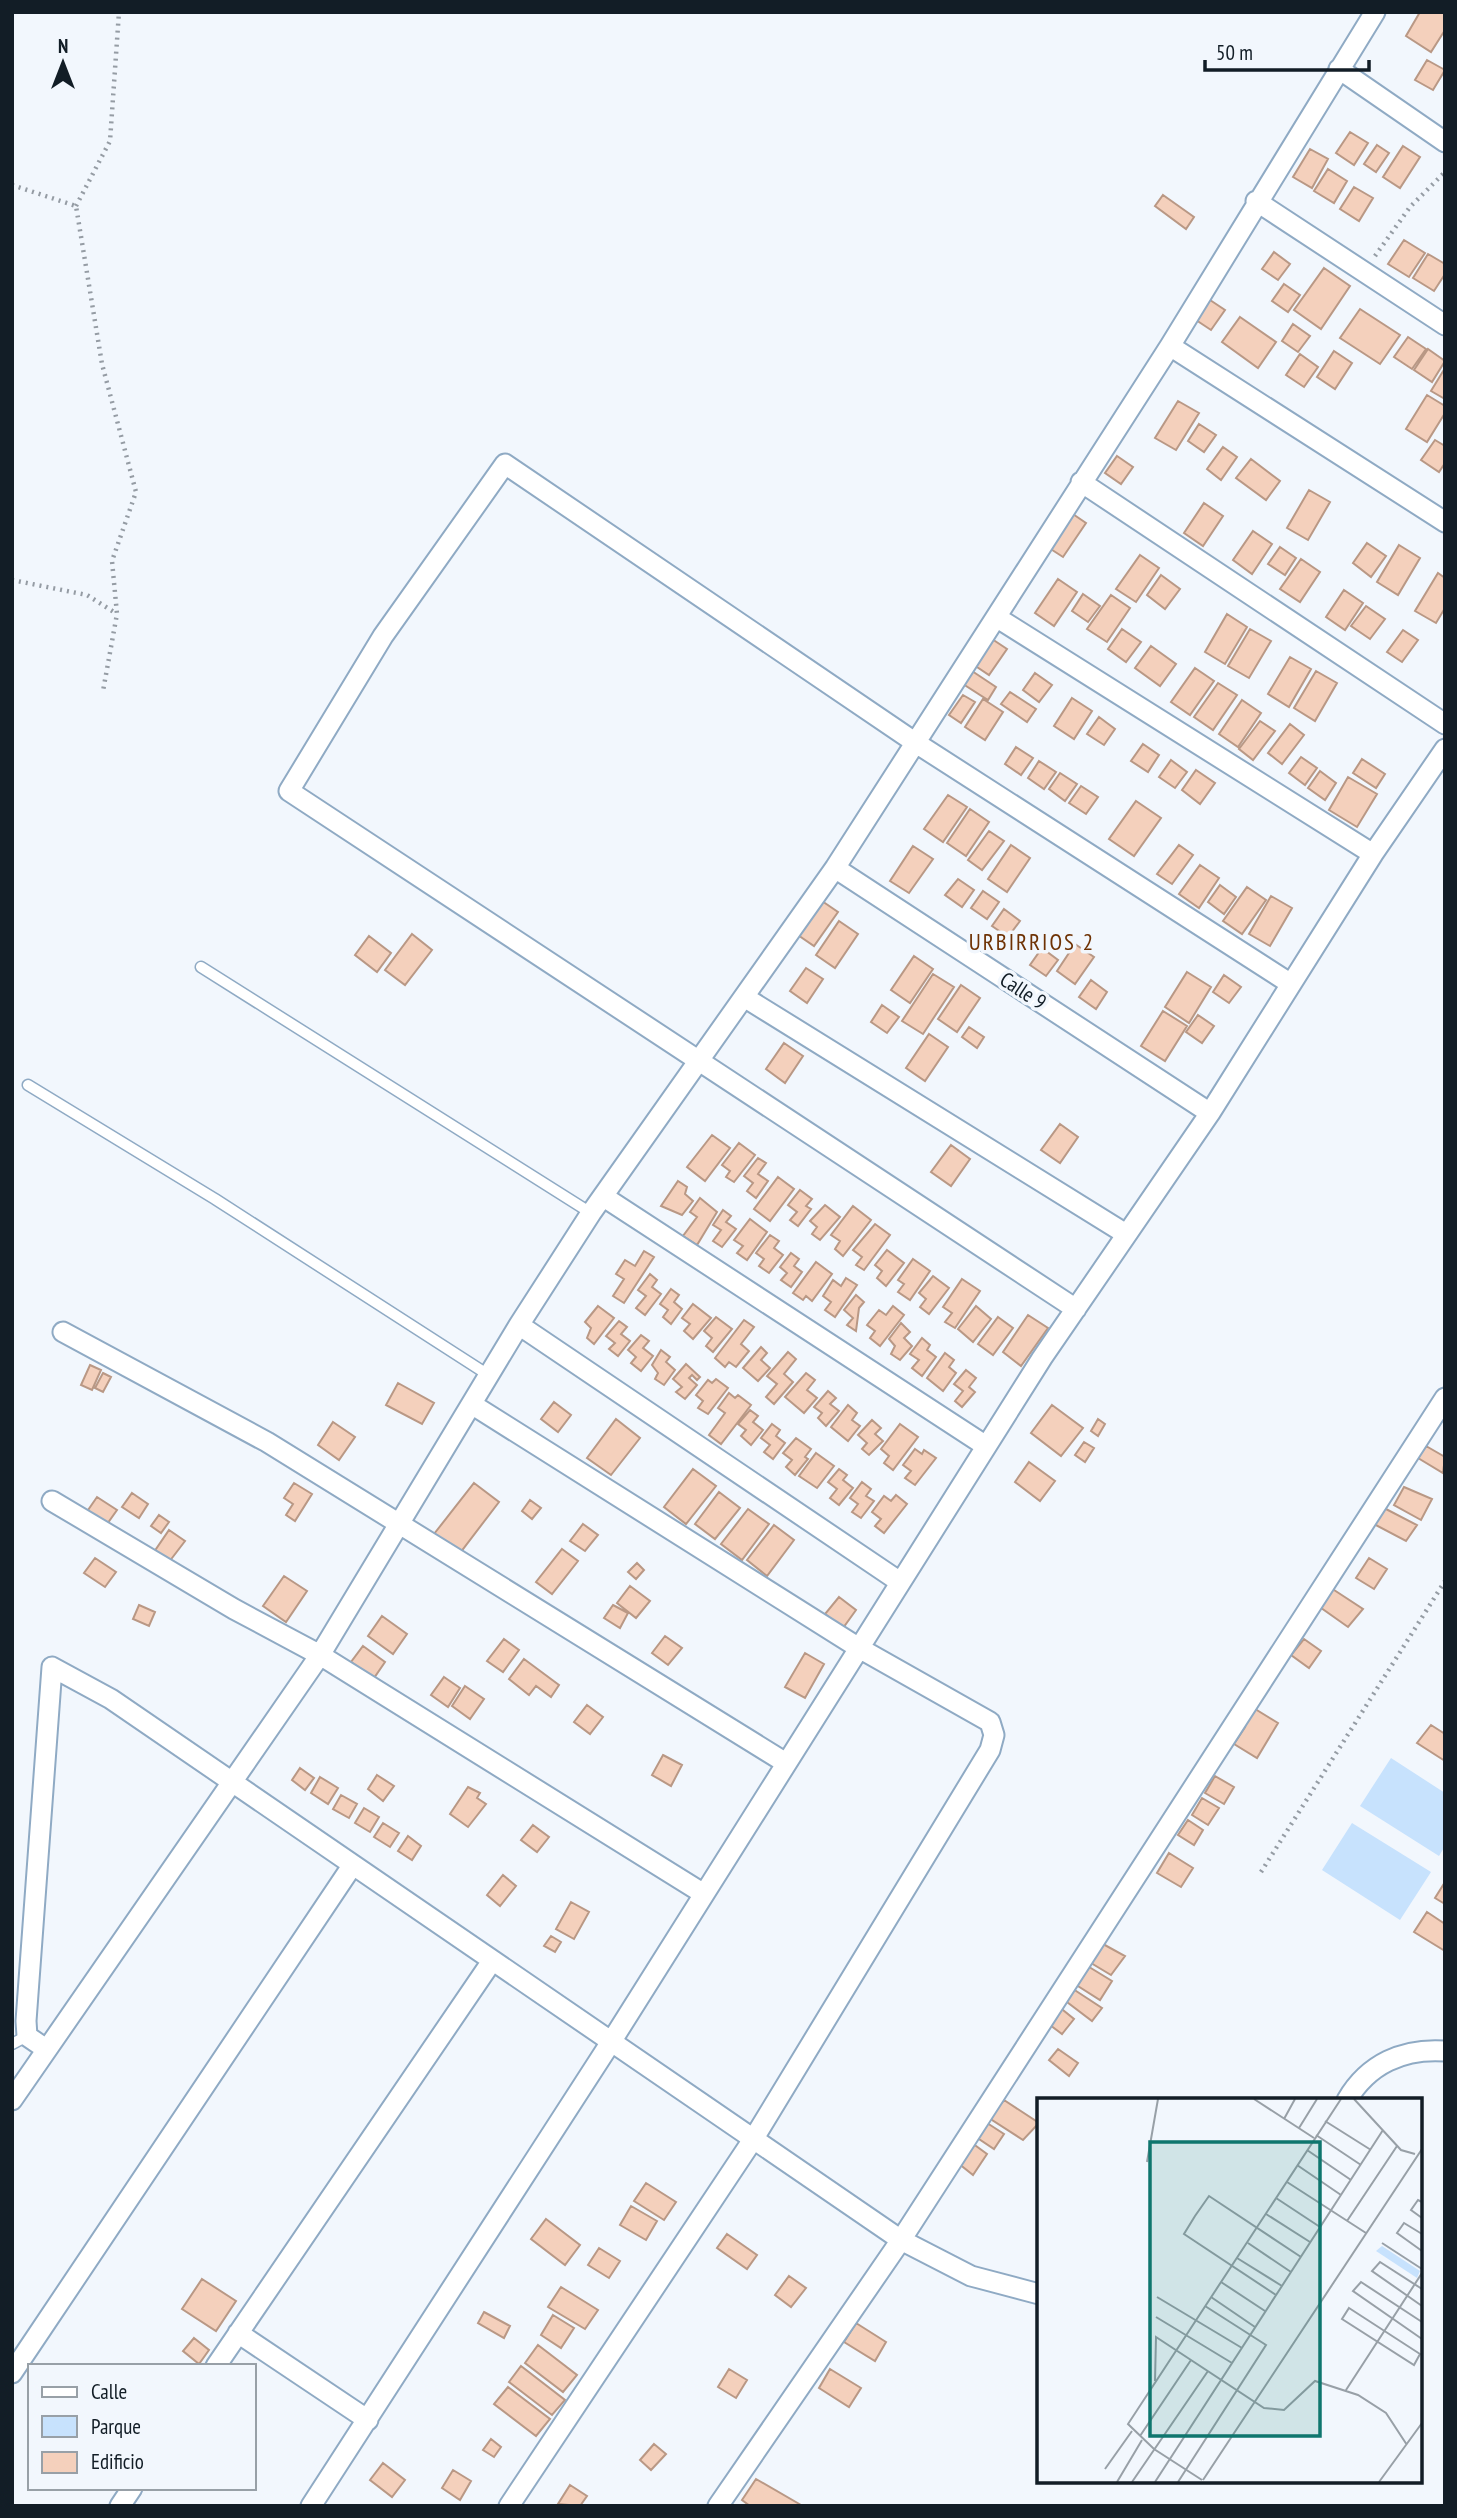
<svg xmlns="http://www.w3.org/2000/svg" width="1457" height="2518" font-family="'PT Sans Narrow',sans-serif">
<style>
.green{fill:#c7e2fd}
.building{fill:#f4d0bc;stroke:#b99885;stroke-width:2}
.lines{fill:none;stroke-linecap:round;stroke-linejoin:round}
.service-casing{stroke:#8faac4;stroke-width:13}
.minor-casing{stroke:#8faac4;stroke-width:23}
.path{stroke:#959ca4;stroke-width:4.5;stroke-dasharray:2 5;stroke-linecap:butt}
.service{stroke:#fff;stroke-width:10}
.minor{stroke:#fff;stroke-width:19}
.labels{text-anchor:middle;stroke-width:7;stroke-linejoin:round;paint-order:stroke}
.street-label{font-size:21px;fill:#121d26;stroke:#f2f7fd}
.neighbourhood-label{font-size:23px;letter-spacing:2px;fill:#6e3204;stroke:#f2f7fd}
.inset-road{fill:none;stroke:#98a0a7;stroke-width:2}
.view{fill:#0f766e;fill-opacity:0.15;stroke:#0f766e;stroke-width:3.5}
.inset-edge{fill:none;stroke:#121d26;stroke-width:3.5}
</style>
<rect width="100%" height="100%" fill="#f2f7fd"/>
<path class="green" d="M1391,1758L1445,1793V1846L1439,1856L1360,1806Z
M1352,1823L1431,1872L1400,1920L1322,1870Z"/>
<path class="building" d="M1420,12H1445V30L1431,52L1406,36Z
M1427,60L1445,70L1433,90L1415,80Z
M1350,132L1368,143L1354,165L1336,153Z
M1377,145L1389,153L1376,172L1364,164Z
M1403,146L1420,157L1400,188L1383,177Z
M1310,149L1328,159L1312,188L1293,177Z
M1328,169L1347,181L1334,203L1314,191Z
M1354,187L1373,198L1359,221L1340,209Z
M1163,195L1194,217L1186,229L1155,206Z
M1404,240L1425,253L1409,277L1388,264Z
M1274,252L1290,264L1278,280L1262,269Z
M1428,254L1445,264V274L1434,291L1413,278Z
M1324,268L1350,286L1321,329L1294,310Z
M1284,284L1300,295L1288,312L1272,301Z
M1207,298L1225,310L1211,330L1193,318Z
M1360,309L1400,335L1380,364L1340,338Z
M1240,317L1276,342L1258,368L1222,342Z
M1293,324L1310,336L1298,352L1282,341Z
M1408,337L1426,349L1412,369L1394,357Z
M1428,349L1445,361L1432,382L1414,370Z
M1334,351L1352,363L1335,389L1317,377Z
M1300,354L1318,367L1304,387L1286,375Z
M1445,368V399L1431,391Z
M1427,395L1445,406V413L1427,442L1406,429Z
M1178,401L1199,413L1176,450L1155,438Z
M1199,424L1216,435L1204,452L1188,441Z
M1435,440L1445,446V463L1439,472L1421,460Z
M1223,447L1237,457L1221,480L1207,469Z
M1117,456L1133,467L1121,484L1105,473Z
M1251,459L1280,481L1266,500L1236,478Z
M1309,490L1330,502L1308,540L1287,528Z
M1204,503L1223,516L1203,546L1184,533Z
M1067,510L1086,523L1063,557L1043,544Z
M1253,531L1272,544L1252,574L1233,560Z
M1367,543L1386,556L1371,577L1353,563Z
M1399,545L1420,558L1398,595L1377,582Z
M1280,547L1296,558L1285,575L1268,564Z
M1140,555L1159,568L1136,602L1116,589Z
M1301,559L1320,572L1300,602L1280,589Z
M1438,573L1445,578V608L1436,623L1415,611Z
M1161,575L1180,589L1165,609L1147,595Z
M1058,579L1077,592L1054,626L1035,613Z
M1344,590L1363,603L1345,630L1326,617Z
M1083,594L1100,606L1088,622L1072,611Z
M1111,595L1130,608L1107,642L1087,629Z
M1366,606L1385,619L1370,639L1351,626Z
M1227,614L1247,627L1225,664L1205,652Z
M1122,629L1141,642L1126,662L1108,649Z
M1250,629L1271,641L1249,678L1228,666Z
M1403,630L1418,640L1402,662L1387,652Z
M992,639L1007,649L989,675L974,665Z
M1151,646L1176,664L1160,686L1135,668Z
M1290,657L1311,669L1289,707L1268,694Z
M1195,668L1214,681L1190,715L1171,702Z
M972,671L996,687L988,700L963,684Z
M1316,671L1337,683L1315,721L1294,708Z
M1035,673L1052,685L1039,702L1023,690Z
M1218,683L1237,695L1213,730L1194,717Z
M1010,692L1036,709L1027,722L1001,704Z
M963,695L975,702L961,723L949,715Z
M1072,698L1092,711L1074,739L1054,726Z
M983,699L1003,712L985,740L965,727Z
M1242,700L1261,713L1238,747L1219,734Z
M1099,717L1115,729L1104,745L1087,734Z
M1260,721L1275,731L1253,760L1239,749Z
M1290,724L1304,735L1282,764L1268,753Z
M1143,744L1159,755L1148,772L1131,761Z
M1016,747L1033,758L1021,775L1005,764Z
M1301,757L1317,768L1305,785L1289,773Z
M1362,759L1385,774L1376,788L1353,773Z
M1171,760L1187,772L1175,788L1159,777Z
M1039,761L1056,772L1044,789L1028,778Z
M1196,770L1215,783L1200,804L1182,790Z
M1320,771L1336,783L1325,800L1308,788Z
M1060,773L1077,784L1065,801L1049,789Z
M1348,777L1377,794L1357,827L1329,810Z
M1081,786L1098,797L1086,814L1069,803Z
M948,795L967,807L943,842L924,829Z
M1136,801L1161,818L1134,856L1109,839Z
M970,809L989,822L966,856L947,843Z
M989,831L1004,841L982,870L968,860Z
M1011,845L1030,858L1007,892L988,879Z
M1179,845L1193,855L1172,884L1157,874Z
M913,846L933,859L909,893L890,881Z
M1200,865L1219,878L1199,908L1179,894Z
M958,879L974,890L962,907L945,895Z
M1220,885L1236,897L1224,914L1208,902Z
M1247,887L1266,900L1242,934L1223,921Z
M983,891L999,902L987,919L971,908Z
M1271,896L1292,908L1270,946L1249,934Z
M819,899L838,912L814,946L795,933Z
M1004,909L1020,921L1008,937L992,926Z
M839,921L858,934L835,968L816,955Z
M412,934L432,950L405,985L385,970Z
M369,936L391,953L377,972L355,955Z
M1075,944L1094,957L1075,984L1057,971Z
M1042,948L1058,960L1046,976L1030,965Z
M914,956L933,969L910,1003L891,990Z
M806,968L823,979L807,1003L790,991Z
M1187,972L1211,987L1189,1023L1165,1007Z
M933,974L954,987L923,1034L902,1021Z
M1224,975L1241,987L1229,1003L1213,992Z
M1091,980L1107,992L1096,1009L1079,997Z
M961,985L980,998L957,1032L938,1019Z
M882,1005L899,1017L887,1033L871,1022Z
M1163,1011L1187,1026L1165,1061L1141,1046Z
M1198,1015L1214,1026L1202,1043L1186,1032Z
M969,1027L984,1037L977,1048L962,1037Z
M929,1034L948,1047L925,1081L906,1068Z
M784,1043L803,1056L785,1083L766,1069Z
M1060,1124L1078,1137L1060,1163L1041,1150Z
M712,1135L730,1148L705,1181L687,1167Z
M739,1143L755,1155L734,1182L726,1177L730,1171L722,1165Z
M951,1145L970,1159L951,1186L931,1172Z
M758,1158L766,1163L758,1174L768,1181L756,1198L747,1191L753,1183L744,1176Z
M778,1177L794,1189L770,1221L754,1209Z
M678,1181L687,1187L685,1194L693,1201L682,1215L661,1206Z
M800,1190L812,1199L806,1206L811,1209L798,1226L790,1220L797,1212L788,1205Z
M700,1198L717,1212L697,1245L683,1236L697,1217L690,1212Z
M825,1205L840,1217L820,1240L812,1234L817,1227L810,1221Z
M853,1206L871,1220L843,1256L835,1249L840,1241L831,1235Z
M723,1210L731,1216L726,1222L736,1229L722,1247L713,1241L721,1230L713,1225Z
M750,1219L767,1232L747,1260L737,1253L743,1246L734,1240Z
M875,1224L890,1235L864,1270L856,1265L862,1257L853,1250Z
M770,1235L779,1241L774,1248L783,1255L769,1273L759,1266L764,1259L756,1253Z
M887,1250L904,1263L886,1286L877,1278L882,1271L875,1265Z
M644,1251L654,1257L624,1303L613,1296L624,1279L616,1274L625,1260L635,1266Z
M791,1253L799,1259L794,1266L802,1272L791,1287L781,1280L787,1273L780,1267Z
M913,1259L930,1271L910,1300L898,1292L904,1284L898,1280Z
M816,1262L832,1274L812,1301L806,1296L803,1300L793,1293Z
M650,1274L657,1280L652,1287L661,1294L645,1315L636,1308L646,1296L638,1290Z
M933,1276L949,1288L929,1314L920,1307L926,1299L919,1293Z
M846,1278L857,1285L835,1317L825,1310L831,1302L823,1296L833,1280L841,1286Z
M962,1279L980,1291L955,1328L945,1322L952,1313L943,1307Z
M671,1289L679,1295L674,1302L682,1309L671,1324L663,1317L668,1310L660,1304Z
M856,1295L864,1302L859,1308L856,1331L847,1325L853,1318L844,1310Z
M693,1304L711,1318L693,1339L684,1331L690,1324L682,1318Z
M598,1306L614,1318L594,1344L587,1338L591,1328L585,1322Z
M893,1306L904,1315L880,1346L870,1338L875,1331L867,1325L879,1310L886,1315Z
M976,1306L991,1319L973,1342L958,1329Z
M1028,1315L1048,1328L1021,1366L1003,1352Z
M716,1317L732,1329L713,1352L706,1346L712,1338L704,1331Z
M998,1317L1013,1328L993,1355L978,1344Z
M744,1320L754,1327L741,1344L749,1351L736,1367L729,1362L725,1367L715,1358Z
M619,1321L627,1327L621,1334L630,1341L618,1356L609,1349L615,1343L606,1336Z
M901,1323L910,1332L904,1338L912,1346L900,1360L891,1354L895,1346L889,1339Z
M641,1335L649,1341L643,1348L653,1356L641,1371L631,1363L636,1357L628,1350Z
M922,1338L930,1345L927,1350L936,1357L922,1376L912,1368L919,1360L910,1354Z
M761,1347L767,1353L761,1360L770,1368L758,1381L743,1368Z
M661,1350L670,1357L666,1362L675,1370L664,1385L655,1379L658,1373L652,1365Z
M788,1352L796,1359L784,1374L793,1382L774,1404L766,1397L777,1384L767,1376Z
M945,1353L954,1360L949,1367L956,1373L943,1391L927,1378Z
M686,1364L700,1377L697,1380L692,1375L689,1378L697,1385L685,1399L676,1392L682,1387L673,1379Z
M90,1365L101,1370L92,1390L81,1385Z
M966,1370L976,1378L969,1387L975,1392L962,1407L955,1401L963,1391L954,1384Z
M103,1373L111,1377L103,1392L95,1388Z
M806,1373L815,1380L807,1390L817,1398L804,1413L785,1397Z
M716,1379L728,1388L708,1414L698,1408L703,1401L696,1395L708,1380L712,1383Z
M398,1383L434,1403L422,1424L386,1405Z
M828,1391L836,1398L830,1404L839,1411L826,1426L818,1418L822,1413L814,1407Z
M729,1393L735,1398L738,1395L751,1405L721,1444L709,1435L725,1413L718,1408Z
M554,1402L571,1415L558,1432L541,1419Z
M848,1405L857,1413L852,1420L860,1426L848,1441L831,1427Z
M1052,1405L1083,1428L1061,1456L1031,1433Z
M750,1410L758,1416L753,1422L763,1430L751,1445L741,1436L746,1430L738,1424Z
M616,1419L640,1438L611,1475L587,1458Z
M1098,1419L1105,1424L1098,1436L1091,1431Z
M872,1420L881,1428L875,1434L883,1441L869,1455L862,1449L867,1443L858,1435Z
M333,1422L355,1437L339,1460L318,1445Z
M772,1424L780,1430L776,1436L785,1443L773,1459L764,1452L770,1445L761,1438Z
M900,1424L918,1437L893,1470L884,1463L889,1456L881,1449Z
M796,1438L811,1449L805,1457L808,1459L795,1475L786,1467L792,1460L783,1453Z
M1084,1442L1094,1448L1085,1462L1075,1455Z
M1426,1446L1445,1457L1443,1473L1418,1458Z
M915,1449L922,1454L924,1450L936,1458L915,1485L905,1478L911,1471L903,1465Z
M816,1453L834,1466L817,1488L799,1476Z
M1029,1462L1055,1481L1040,1501L1015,1482Z
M693,1469L716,1486L686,1524L664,1507Z
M839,1469L847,1475L843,1480L853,1488L839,1505L830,1498L837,1489L828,1482Z
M862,1482L871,1489L866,1496L874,1501L861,1518L852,1512L858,1504L850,1498Z
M294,1483L312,1494L295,1521L286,1515L293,1504L284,1498Z
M474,1483L499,1502L460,1553L434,1534Z
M1404,1487L1432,1499L1421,1520L1394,1505Z
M719,1492L740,1508L715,1539L695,1524Z
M132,1493L148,1504L139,1518L122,1507Z
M896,1495L907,1504L884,1533L875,1526L881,1519L872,1512L884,1496L891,1501Z
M97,1497L117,1510L105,1527L86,1513Z
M530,1500L541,1508L532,1519L522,1511Z
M1384,1508L1417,1525L1406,1541L1374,1524Z
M748,1509L769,1524L742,1560L721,1544Z
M159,1515L169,1522L161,1533L151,1526Z
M583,1524L598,1535L585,1551L570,1541Z
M774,1525L794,1540L767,1576L747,1560Z
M169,1530L185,1541L169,1562L154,1552Z
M562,1549L578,1561L552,1594L536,1582Z
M95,1558L116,1572L105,1587L84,1573Z
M1369,1558L1387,1569L1374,1589L1356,1578Z
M637,1563L644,1570L636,1579L628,1572Z
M284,1576L307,1591L286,1622L263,1606Z
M630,1586L650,1601L636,1618L617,1603Z
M1331,1588L1363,1609L1348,1627L1317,1605Z
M839,1597L856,1610L843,1628L825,1614Z
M139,1605L155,1612L149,1626L133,1619Z
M613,1605L628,1613L620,1628L604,1618Z
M382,1616L407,1634L393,1654L368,1636Z
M665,1636L682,1648L668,1665L652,1653Z
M504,1639L519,1650L503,1672L487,1661Z
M1304,1639L1321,1651L1309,1668L1291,1655Z
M363,1646L385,1662L374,1678L351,1662Z
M805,1653L824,1664L805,1698L785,1687Z
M524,1659L559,1685L551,1697L536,1686L529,1695L509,1679Z
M444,1677L460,1688L448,1707L431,1695Z
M465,1686L484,1699L470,1719L452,1706Z
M1247,1704L1278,1723L1257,1758L1234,1744L1245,1727L1236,1722Z
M587,1705L603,1717L590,1734L574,1722Z
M1431,1725L1445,1734V1761L1417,1743Z
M663,1755L682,1765L671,1786L652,1775Z
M300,1768L314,1778L305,1790L292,1780Z
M377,1775L394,1786L383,1801L368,1789Z
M1215,1776L1234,1787L1224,1804L1205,1793Z
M320,1777L338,1788L328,1804L311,1793Z
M468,1787L480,1793L477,1798L486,1804L468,1827L450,1814Z
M341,1795L357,1804L349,1818L333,1809Z
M1202,1798L1219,1808L1208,1825L1192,1815Z
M364,1808L379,1817L370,1832L355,1823Z
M1188,1820L1203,1830L1194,1845L1178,1835Z
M383,1823L399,1833L390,1847L374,1837Z
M533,1825L549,1837L537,1852L521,1840Z
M408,1836L421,1846L412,1860L398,1851Z
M1169,1853L1193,1868L1181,1887L1157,1873Z
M503,1875L516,1886L500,1906L487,1895Z
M1445,1882V1904L1435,1898Z
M571,1902L589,1912L574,1939L556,1929Z
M1427,1912L1445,1924V1951L1414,1932Z
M551,1936L561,1942L555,1952L544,1946Z
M1103,1944L1125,1956L1111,1975L1091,1963Z
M1081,1962L1112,1981L1100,2000L1070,1981Z
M1070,1987L1102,2008L1092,2021L1063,1999Z
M1058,2006L1074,2019L1062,2034L1046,2022Z
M1058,2049L1078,2063L1069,2076L1049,2060Z
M1004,2100L1039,2123L1023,2140L989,2118Z
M984,2121L1004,2134L994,2149L973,2135Z
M972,2143L987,2154L973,2175L958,2163Z
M646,2183L676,2202L664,2220L634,2201Z
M631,2206L657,2221L646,2240L620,2225Z
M546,2219L580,2245L565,2265L531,2239Z
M727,2234L757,2255L747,2269L717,2248Z
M599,2248L620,2261L609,2278L588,2265Z
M789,2276L806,2288L791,2307L775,2295Z
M202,2279L236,2301L216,2331L182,2309Z
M561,2287L598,2310L585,2329L548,2307Z
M484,2312L510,2326L504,2338L478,2323Z
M553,2315L574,2328L561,2348L541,2335Z
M856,2323L886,2342L875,2361L844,2342Z
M194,2338L209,2350L199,2364L183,2351Z
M538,2345L577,2375L563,2392L525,2363Z
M521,2366L565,2400L552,2415L509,2382Z
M729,2369L747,2380L736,2398L718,2387Z
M830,2369L861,2388L849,2407L819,2388Z
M508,2387L550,2419L536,2436L494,2404Z
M491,2439L501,2447L494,2457L483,2450Z
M654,2444L666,2454L651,2470L640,2460Z
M383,2463L405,2480L392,2497L370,2480Z
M453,2470L471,2481L460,2500L442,2488Z
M756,2479L801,2505L750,2506L742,2500Z
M570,2485L587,2496L580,2506L558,2504Z"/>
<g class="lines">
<g class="service-casing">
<path id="service" d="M201,967L591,1213
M28,1085L215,1199L490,1376
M12,2044L27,2036"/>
</g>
<g class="minor-casing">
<path id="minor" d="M1339,69L1445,142
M1256,201L1445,325
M1170,346L1445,522
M1081,482L1445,724
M996,617L1373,854
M835,868L1210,1113
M744,997L1126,1234
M604,1197L986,1446
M1076,1309L289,791L383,636L505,464L916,743L1291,984
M519,1325L900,1582
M63,1332L267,1442L786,1763
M473,1405L859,1648L990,1722L994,1735L990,1750L754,2138L509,2506
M52,1501L234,1609L320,1655L704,1894
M46,2049L27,2036L26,2021L52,1667L111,1699L901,2240L971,2276L1039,2294
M12,2100L320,1655L519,1325L591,1213L835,868L1170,346L1375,12
M1347,2100C1368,2064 1403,2048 1445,2051
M238,2333L368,2420
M216,2366L492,1961
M12,2373L352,1866
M120,2506L132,2488
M311,2506L611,2042L1042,1358L1210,1113L1373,854L1445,749
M718,2506L901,2240L1445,1398"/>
</g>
<path class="path" d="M12,185L76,206L102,364L136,492L112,561L117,614L103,691
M76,206L110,141L119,12
M1375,256L1410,207L1445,172
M12,580L87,595L117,614
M1261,1872L1445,1581"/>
<use href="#service" class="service"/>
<use href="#minor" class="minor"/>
</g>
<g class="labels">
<g class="street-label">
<text transform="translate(1023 991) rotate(33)" y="7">Calle 9</text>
</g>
<g class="neighbourhood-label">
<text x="1032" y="950">URBIRRIOS 2</text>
</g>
</g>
<g transform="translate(1037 2098)">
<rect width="385" height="385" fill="#f2f7fd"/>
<path d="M345,148L383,173L380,180L339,153Z" fill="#c7e2fd"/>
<path class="inset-road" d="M217,1L277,40M317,1L364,52L378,56M247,21L258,1M288,23L334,52M262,30L280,1M279,37L324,67M270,52L314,82M110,64L121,1M260,67L304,97M250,84L329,135M239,100L283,129M385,104L381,102L374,112L385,120M229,116L273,144M310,123L360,48M385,136L367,125L360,135L385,153M211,145L254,174M345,145L385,171M200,160L245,188M184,184L228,213M385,191L343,164L335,173L385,208M239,197L147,136L158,118L172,98L264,159M120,199L205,250M174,199L218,229M312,210L383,256L377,267L305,221ZM119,219L195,265M385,224L324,184L316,193L385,241M118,283L119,239L227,310L247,312L278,283L321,297L349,315L370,347M309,292L385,175M103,338L154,262M68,371L95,333M165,382L117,351L91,326L304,1M166,382L385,51M80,384L105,342M95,384L171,273M118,384L346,32M141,384L229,247L168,208M342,384L385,325"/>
<path class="view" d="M113,44H283V338H113Z"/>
<rect width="385" height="385" class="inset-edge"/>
</g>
<rect width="1457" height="2518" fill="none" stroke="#121d26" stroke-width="28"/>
<rect x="28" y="2364" width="228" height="126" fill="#f2f7fd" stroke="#98a0a7" stroke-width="2"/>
<rect x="42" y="2387" width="35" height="10" fill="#ffffff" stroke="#98a0a7" stroke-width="2"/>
<text x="91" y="2399" font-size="21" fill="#121d26">Calle</text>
<rect x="42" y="2416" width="35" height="21" fill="#c7e2fd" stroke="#98a0a7" stroke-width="2"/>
<text x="91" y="2434" font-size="21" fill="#121d26">Parque</text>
<rect x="42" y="2452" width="35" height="21" fill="#f4d0bc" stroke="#98a0a7" stroke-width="2"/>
<text x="91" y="2469" font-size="21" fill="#121d26">Edificio</text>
<g transform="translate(63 63)" stroke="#f2f7fd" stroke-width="5" paint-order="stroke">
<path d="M0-5L12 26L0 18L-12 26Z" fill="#121d26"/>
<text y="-10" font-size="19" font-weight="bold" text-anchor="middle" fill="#121d26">N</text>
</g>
<path d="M1205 60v10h164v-10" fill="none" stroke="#121d26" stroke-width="3.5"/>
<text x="1216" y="60" font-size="21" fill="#121d26" stroke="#f2f7fd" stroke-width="5" paint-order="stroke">50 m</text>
</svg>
